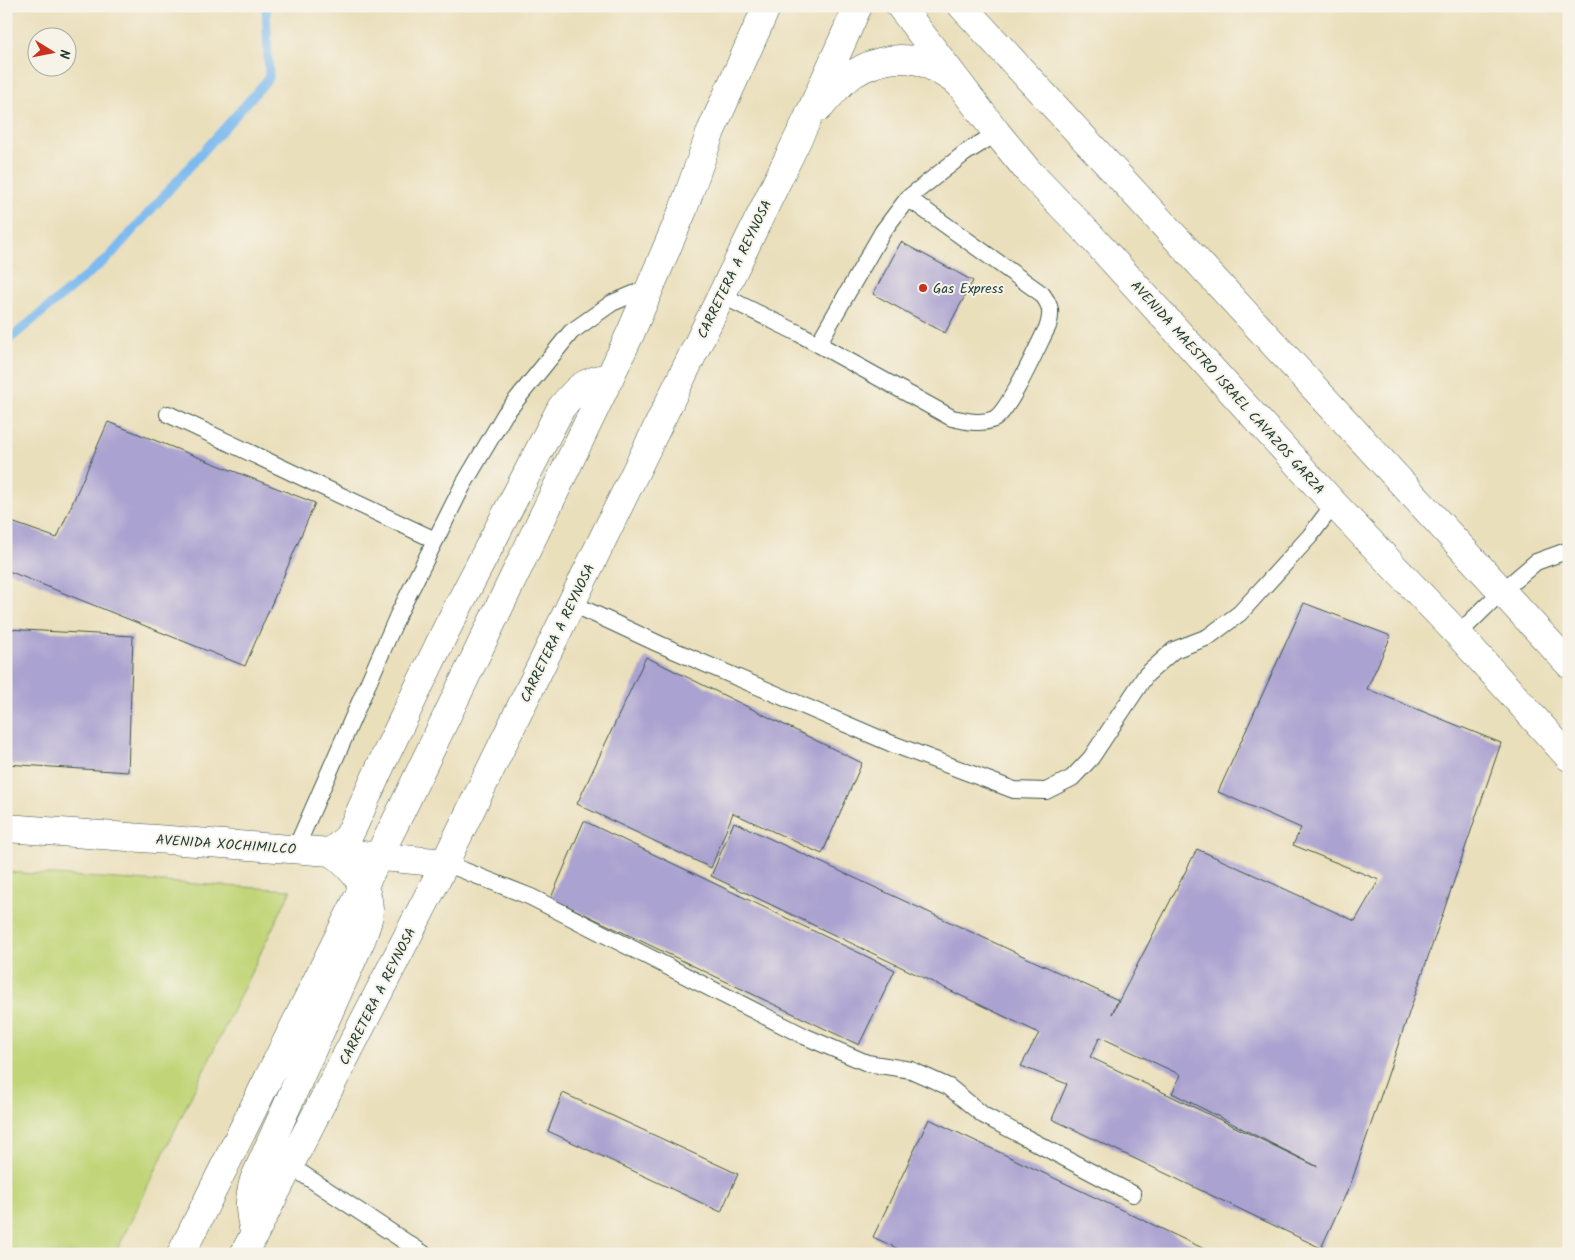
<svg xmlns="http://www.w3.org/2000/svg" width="1575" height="1260" font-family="Kalam,sans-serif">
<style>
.green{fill:#c1d578;stroke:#708956}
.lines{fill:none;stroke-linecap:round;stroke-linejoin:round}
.stream{stroke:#7bbaef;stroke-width:9}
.building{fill:#aaa2d0;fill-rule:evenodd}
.lane-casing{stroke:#3d5548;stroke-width:18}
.secondary-casing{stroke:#3d5548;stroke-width:29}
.primary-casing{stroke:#3d5548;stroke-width:29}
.lane{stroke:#fff;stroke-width:16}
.secondary{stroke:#fff;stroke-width:28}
.primary{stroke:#fff;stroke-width:28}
.poi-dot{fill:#c8321e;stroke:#f7f3e8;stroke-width:2}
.labels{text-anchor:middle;stroke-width:4;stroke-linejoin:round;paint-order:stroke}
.street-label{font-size:14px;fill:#1f3d34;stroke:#f7f3e8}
.poi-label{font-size:14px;fill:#1f3d34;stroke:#f7f3e8;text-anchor:start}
</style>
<rect width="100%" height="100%" fill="#f7f3e8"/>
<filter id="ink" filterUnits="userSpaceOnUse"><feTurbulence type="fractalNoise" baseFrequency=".02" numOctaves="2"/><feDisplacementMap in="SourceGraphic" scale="10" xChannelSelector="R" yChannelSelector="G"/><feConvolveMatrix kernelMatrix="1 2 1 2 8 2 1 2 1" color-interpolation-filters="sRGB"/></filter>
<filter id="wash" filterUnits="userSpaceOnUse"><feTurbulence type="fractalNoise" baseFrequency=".0096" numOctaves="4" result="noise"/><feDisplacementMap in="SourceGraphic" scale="20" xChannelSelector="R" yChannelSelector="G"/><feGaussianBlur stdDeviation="1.12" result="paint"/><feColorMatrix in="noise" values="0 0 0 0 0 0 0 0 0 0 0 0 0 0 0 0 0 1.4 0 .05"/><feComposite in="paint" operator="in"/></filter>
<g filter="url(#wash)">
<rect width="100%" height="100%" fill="#eadfbb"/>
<path class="green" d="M6,872L291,890L115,1254H6Z"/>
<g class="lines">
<path class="stream" d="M6,342L109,257L269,78L266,6"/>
</g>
<g id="blocks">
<path class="building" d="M901,242L973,281L945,333L873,294Z
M108,422L315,503L245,666L6,570V520L57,538Z
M1304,603L1391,636L1367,689L1501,743L1351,1183L1321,1248L1052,1119L1067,1084L1021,1066L1039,1033L711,876L734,822L1118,1000L1112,1014L1197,849L1355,921L1379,880L1293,845L1301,828L1218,792ZM1100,1037L1181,1075L1172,1093L1318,1167L1090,1057Z
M6,629L133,636L128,772L6,764Z
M646,657L862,763L822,854L733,813L711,868L577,804Z
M584,821L895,970L859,1045L551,898Z
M563,1093L738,1174L721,1212L548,1131Z
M929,1119L1215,1254H909L873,1237Z"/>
</g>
</g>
<g filter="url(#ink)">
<use href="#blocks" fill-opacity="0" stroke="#3d5548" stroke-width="1"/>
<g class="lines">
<g class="lane-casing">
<path id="lane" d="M721,295L798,333L952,418C967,421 980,425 994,419C1009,412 1039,343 1048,326C1052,312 1051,306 1042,294L908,198
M818,344L883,231L908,198L965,153L997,133
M168,414L435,540
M571,603L659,644L890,743L1014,790L1046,791L1072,778L1091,758L1146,675L1174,650L1208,637L1240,613L1310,536L1334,504
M1458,634L1501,592L1536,562L1569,550
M295,850L398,615L462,487L505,414L571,332L612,303L650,287
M445,863L531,897L804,1036L867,1063L911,1070L949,1087L983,1115L1133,1194
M289,1165L424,1254"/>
</g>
<g class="secondary-casing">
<path id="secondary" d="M900,6L997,133L1028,171L1087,232L1334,504L1458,634L1569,757
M962,6L1569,664
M6,828L331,852L445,863"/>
</g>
<g class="primary-casing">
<path id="primary" d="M820,107C828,98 837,87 846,79C867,63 893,55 918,61C931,64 944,74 956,81
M254,1232C249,1211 248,1200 254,1180L362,938C364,932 367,925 368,919C374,891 352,867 331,852L348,837L354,825L381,765L446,630L561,408C578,387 583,381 610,377
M181,1254L403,807L610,377L631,332L683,210L711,131L767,6
M244,1254L437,879L807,120L858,6"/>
</g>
<use href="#lane" class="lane"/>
<use href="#secondary" class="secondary"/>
<use href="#primary" class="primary"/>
</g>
</g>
<circle class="poi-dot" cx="923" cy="288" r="5"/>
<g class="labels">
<g class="street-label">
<text transform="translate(734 269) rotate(-64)" y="5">CARRETERA A REYNOSA</text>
<text transform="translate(1228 387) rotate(48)" y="5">AVENIDA MAESTRO ISRAEL CAVAZOS GARZA</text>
<text transform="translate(557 633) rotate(-64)" y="5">CARRETERA A REYNOSA</text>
<text transform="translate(226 844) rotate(4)" y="5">AVENIDA XOCHIMILCO</text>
<text transform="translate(377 996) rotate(-63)" y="5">CARRETERA A REYNOSA</text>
</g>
<g class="poi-label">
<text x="933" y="293">Gas Express</text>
</g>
</g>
<rect width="1575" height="1260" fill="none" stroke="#f7f3e8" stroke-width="25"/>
<g transform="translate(52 52) rotate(100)"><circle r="24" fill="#f7f3e8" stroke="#a1aaa0"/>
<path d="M0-4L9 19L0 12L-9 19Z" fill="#c8321e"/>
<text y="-8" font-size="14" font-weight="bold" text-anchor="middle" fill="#1f3d34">N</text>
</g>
</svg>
